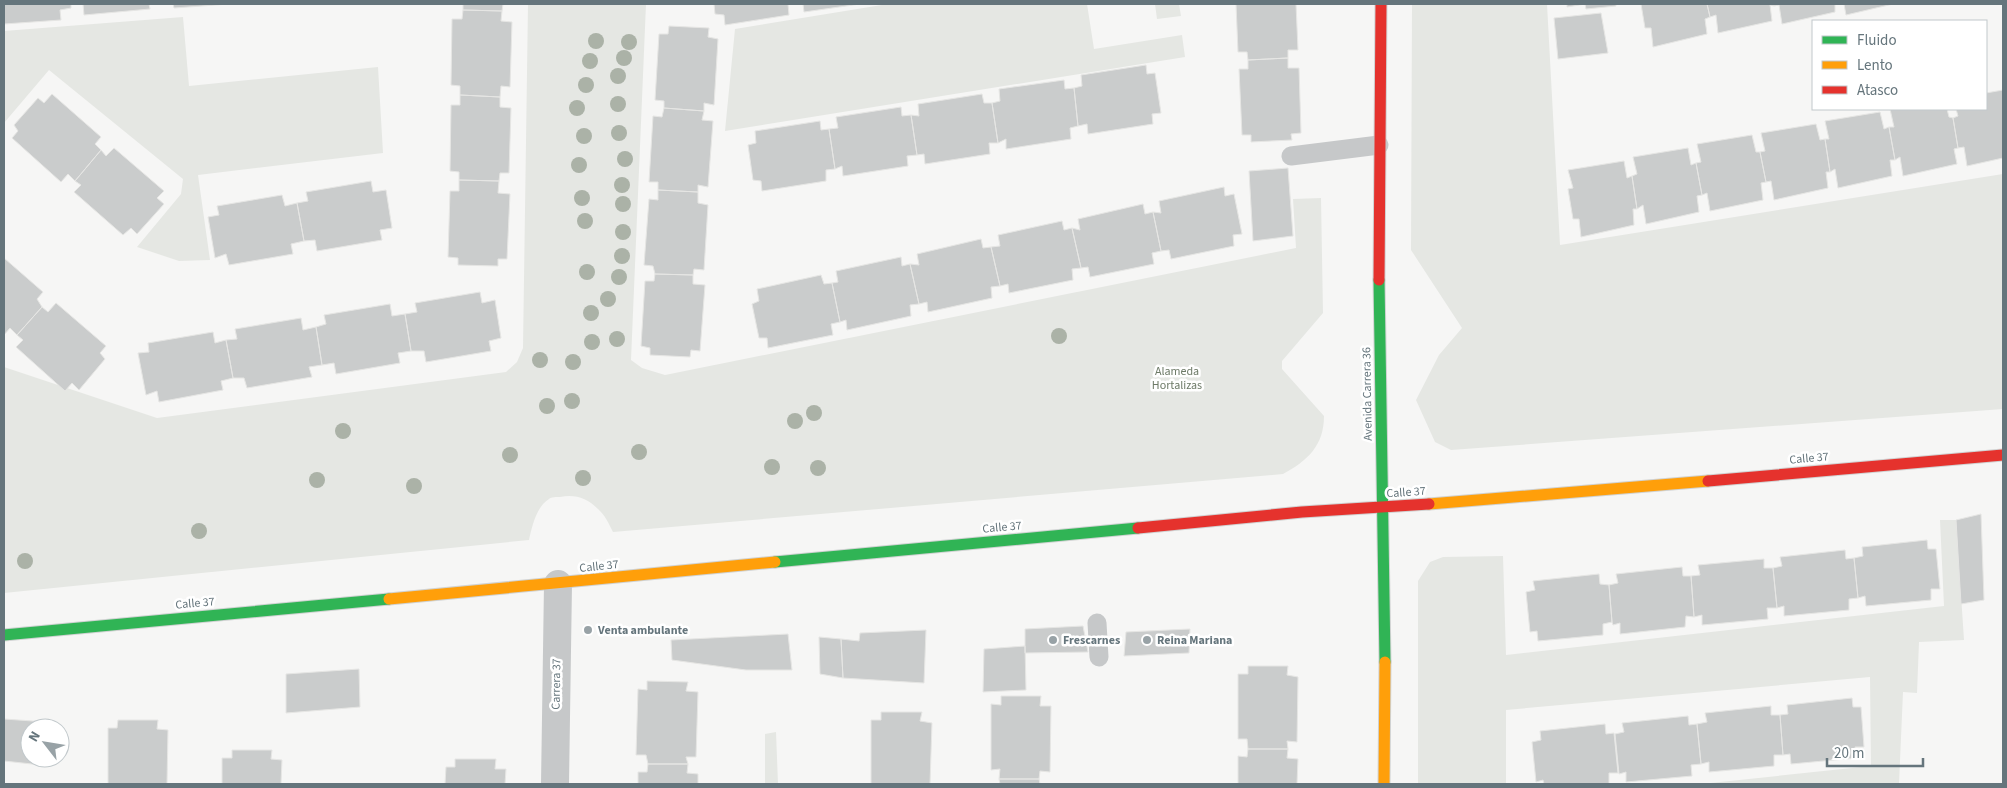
<svg xmlns="http://www.w3.org/2000/svg" width="2007" height="788" font-family="'Source Sans 3',sans-serif">
<style>
.green{fill:#e5e7e3}
.building{fill:#cacccc;stroke:#e6e6e4}
.lines{fill:none;stroke-linecap:round;stroke-linejoin:round}
.fast-casing{stroke:#d0d2d2;stroke-width:13}
.slow-casing{stroke:#d0d2d2;stroke-width:13}
.jam-casing{stroke:#d0d2d2;stroke-width:13}
.lane{stroke:#c6c8c9;stroke-width:19}
.street{stroke:#c6c8c9;stroke-width:28}
.fast{stroke:#30b455;stroke-width:11}
.slow{stroke:#ff9f0a;stroke-width:11}
.jam{stroke:#e5322d;stroke-width:11}
.tree{fill:#abb2a7}
.poi-dot{fill:#98a2a6;stroke:#fff;stroke-width:2}
.labels{text-anchor:middle;stroke-width:5;stroke-linejoin:round;paint-order:stroke}
.park-label{font-size:12px;fill:#6d7a67;stroke:#fff}
.street-label{font-size:12px;fill:#65757c;stroke:#fff}
.poi-label{font-size:12px;font-weight:bold;fill:#65757c;stroke:#fff;text-anchor:start}
</style>
<rect width="100%" height="100%" fill="#f6f6f5"/>
<path class="green" d="M528,4H646L631,360L642,368L665,375L1296,248L1293,199L1321,198L1323,313L1282,361V369L1324,416C1324,446 1307,461 1283,474L613,532C609,524 605,515 598,509C587,498 575,494 560,497C557,497 551,497 549,499C536,507 532,527 529,540L4,593V367L157,418L506,372L517,362L523,348Z
M888,4H1087L1094,49L1182,35L1185,57L725,131L735,29Z
M1155,4H1179L1181,16L1157,19Z
M1412,4H1547L1560,245L2003,174V409L1451,450L1435,442L1416,400L1439,355L1462,328L1411,250Z
M183,17L189,86L378,67L383,153L198,175L210,260L179,261L137,247L181,194L183,179L49,70L4,123V31Z
M1940,520H1956L1964,640L1919,642L1917,693L1903,692L1899,784H1701L1871,766L1870,677L1506,710V784H1418V581L1430,562L1443,557L1503,556L1506,655L1944,606Z
M776,732L778,784H765V734Z"/>
<path class="building" d="M4,4H71V8L60,10L61,20L4,24Z
M83,4H149L150,9L84,15Z
M173,4H229L174,8Z
M463,4H503L502,11L463,10Z
M714,4H792H788L789,15L725,25L724,15L715,14Z
M803,4H860L804,12Z
M1236,4H1296L1298,50H1288V58L1248,60L1247,52H1238Z
M1567,4H1616V6L1586,9L1585,4L1567,7Z
M1641,4H1707L1710,17L1705,19L1707,34L1653,47L1651,28H1645Z
M1707,4H1774V6L1770,5L1772,21L1718,33L1716,15L1710,17Z
M1774,4H1835V12L1782,24L1779,5L1774,6Z
M1844,4H1893L1846,15Z
M463,10L502,11L501,21L512,22L510,87L501,86L500,97L460,95V86L451,85L452,19H462Z
M1601,13L1608,53L1558,59L1554,18Z
M669,26L709,28L708,37L718,39L714,105L704,103V111L664,108V101L655,100L659,34H668Z
M1288,58V68H1299L1301,133L1291,134L1292,140L1251,142V135H1242L1239,69H1248V60Z
M1146,65L1147,74L1155,73L1161,113L1152,114L1153,124L1088,134L1087,124L1078,126L1074,88L1082,86L1081,75Z
M1064,80L1065,89L1074,88L1078,126L1070,128L1071,139L1006,149V139L998,143L992,103L1000,101L999,89Z
M2003,90V158L1967,166L1964,147L1958,148L1953,118L1958,116L1956,109H1986V93Z
M52,94L101,137L95,144L101,150L75,181L68,174L61,182L12,138L18,131L14,125L38,98L44,103Z
M982,94L984,103H992L998,143H989L990,154L925,164L924,154L917,155L911,115L919,116L918,104Z
M460,95L500,97V107L511,108L509,173H500L499,181L459,180V172L450,171L451,105H460Z
M901,107L902,116L911,115L917,155L907,156L908,166L843,176L842,166L835,169L829,129L838,128L836,117Z
M664,108L704,111L702,120L713,121L708,187L698,185V192L658,190V182H649L653,116L662,117Z
M1890,109H1947L1949,117L1953,118L1958,148L1954,149L1957,164L1903,176L1900,157L1895,160L1889,127H1894Z
M1880,112L1884,129L1889,127L1895,160H1890L1892,176L1838,188L1835,169L1830,172L1825,139H1829L1825,121Z
M820,121L821,130L829,129L835,169L826,170V181L762,191L761,181L753,180L748,145L756,143L755,131Z
M1816,124L1820,140L1825,139L1830,172H1826L1828,188L1774,200L1771,181L1766,182L1760,152L1765,151L1761,133Z
M1752,135L1756,152H1760L1766,182L1761,183L1763,200L1710,211L1707,193L1702,195L1696,163L1701,162L1697,144Z
M114,148L164,191L157,198L164,204L137,234L131,228L123,235L74,192L81,185L75,181L101,150L106,156Z
M1688,148L1691,165L1696,163L1702,195L1697,196L1699,212L1646,224L1643,205L1637,209L1632,176L1637,174L1633,157Z
M1624,161L1627,178L1632,176L1637,209H1633L1634,225L1581,237L1579,219H1573L1568,189L1573,188L1568,170Z
M1288,168L1293,236L1253,241L1249,171Z
M459,180L499,181L498,193L510,194L507,259H498V266L458,265V258L448,257L450,191H459Z
M371,181L373,192L386,190L392,228L380,230L382,240L317,251L315,240L304,241L297,203L308,201L306,192Z
M1224,187L1225,196L1234,194L1242,234L1233,235L1234,246L1171,259L1169,250L1161,251L1153,212L1161,213L1159,201Z
M658,190L698,192V203L708,205L704,270L694,269L693,275L655,274L653,266L644,265L649,199L658,200Z
M282,195L285,206L297,203L304,241L291,244L293,254L229,265L226,254L215,258L208,217L219,215L217,206Z
M1143,204L1145,214L1153,212L1161,251L1152,253L1154,264L1090,277L1088,267L1081,268L1072,228L1080,230L1078,219Z
M1062,221L1064,230L1072,228L1081,268L1072,269L1073,280L1009,293L1008,284L1000,286L991,247L1000,246L998,235Z
M981,239L983,248L991,247L1000,286L991,287L992,298L928,312L927,302L919,304L910,264L919,265L917,254Z
M901,257L902,266L910,264L919,304L910,305L911,316L847,330L846,320L840,322L832,283L838,282L836,271Z
M4,258L43,292L37,299L42,307L17,335L10,328L4,335Z
M655,274L693,275V284L705,285L700,351L691,350L690,357L650,355V348L641,346L645,281H654Z
M821,275L824,284L832,283L840,322L831,324L833,335L768,348L767,338H759L752,304L759,301L757,289Z
M480,292L482,303L495,300L501,338L489,341L491,351L426,362L424,351H411L405,314L417,312L415,303Z
M56,303L106,346L100,353L105,359L79,390L72,383L65,391L16,347L23,340L17,335L42,307L48,312Z
M390,304L392,316L405,314L411,351L398,353L400,363L336,374L334,363L322,365L316,327L326,324L324,315Z
M301,318L303,330L316,327L322,365L309,367L312,377L247,388L244,378H233L226,340L237,339L235,329Z
M213,332L215,343L226,340L233,378L221,381L223,390L159,402L157,391L146,395L138,353L149,352L148,343Z
M1981,514L1984,600L1961,604L1956,520Z
M1927,540L1928,549H1936L1940,589H1931V600L1866,606L1865,596L1858,598L1854,558L1863,556L1862,547Z
M1845,550L1846,559L1854,558L1858,598L1849,599V610L1784,616V606L1777,608L1773,568L1782,566L1780,557Z
M1764,559V568H1773L1777,608H1767L1768,619L1702,625V615L1694,617L1691,576L1700,575L1698,565Z
M1682,567L1683,576H1691L1694,617L1686,616L1685,627L1620,634V623L1613,625L1612,622L1609,585L1618,583L1616,574Z
M1599,574L1600,584L1609,585L1612,622L1603,624V635L1538,641L1537,631L1530,632L1526,592L1535,590L1533,581Z
M1083,626L1088,652L1025,653V629Z
M1190,629L1189,653L1124,656L1126,632Z
M926,630L924,683L843,678L841,639L859,641L860,633Z
M788,634L792,670H746L672,660L671,640Z
M819,637L841,639L843,678L820,674Z
M1025,646L1026,690L983,692L984,649Z
M1248,666H1288L1287,675L1298,677L1297,742L1287,741L1288,749H1248L1247,739H1238V674H1248Z
M359,669L360,707L286,713V674Z
M647,681L688,682L686,691L698,692L696,757H686L688,764H648L646,755H636L638,689L647,690Z
M1001,696H1041L1040,706H1051L1050,772L1040,771L1039,779H999L1000,769L991,770V704L1001,705Z
M1852,698L1853,707H1861L1864,747H1855L1856,758L1791,764L1790,754L1783,755L1780,715L1788,714L1787,705Z
M1771,706V715H1780L1783,755H1774V766L1709,772V762L1701,764L1697,724L1707,722L1705,713Z
M881,712H922L920,721L932,723L930,784H871V720H881Z
M1688,716L1689,725L1697,724L1701,764L1691,765L1692,776L1626,782V772L1619,774L1615,734L1624,732L1622,723Z
M4,719L47,722L46,728H30V758H42L41,765L4,761Z
M118,720H158L157,729L168,730L167,784H108V728H117Z
M1605,724L1606,734L1614,733L1618,773H1609V784H1544L1543,780L1536,782L1532,742L1541,740L1540,731Z
M1248,749H1288L1287,758L1298,759L1297,784H1238V756L1247,757Z
M232,750H272L271,759L282,760L281,784H222V758H232Z
M455,759H496L495,769H506L505,784H445L446,767H455Z
M648,764H688L687,773L698,774V784H638V772H647Z
M999,779H1039L1040,784H1000Z"/>
<g class="lines">
<g class="fast-casing">
<path id="fast" d="M1379,280L1385,662
M775,562L1138,528
M4,635L389,599"/>
</g>
<g class="slow-casing">
<path id="slow" d="M1429,504L1708,481
M389,599L775,562
M1384,784L1385,662"/>
</g>
<g class="jam-casing">
<path id="jam" d="M1379,280L1381,4
M1708,481L2003,455
M1138,528L1302,512L1429,504"/>
</g>
<path class="lane" d="M1291,156L1379,145
M1097,623L1099,657"/>
<path class="street" d="M555,784L558,584"/>
<use href="#fast" class="fast"/>
<use href="#slow" class="slow"/>
<use href="#jam" class="jam"/>
</g>
<g class="tree">
<circle cx="596" cy="41" r="8"/>
<circle cx="629" cy="42" r="8"/>
<circle cx="624" cy="58" r="8"/>
<circle cx="590" cy="61" r="8"/>
<circle cx="618" cy="76" r="8"/>
<circle cx="586" cy="85" r="8"/>
<circle cx="618" cy="104" r="8"/>
<circle cx="577" cy="108" r="8"/>
<circle cx="619" cy="133" r="8"/>
<circle cx="584" cy="136" r="8"/>
<circle cx="625" cy="159" r="8"/>
<circle cx="579" cy="165" r="8"/>
<circle cx="622" cy="185" r="8"/>
<circle cx="582" cy="198" r="8"/>
<circle cx="623" cy="204" r="8"/>
<circle cx="585" cy="221" r="8"/>
<circle cx="623" cy="232" r="8"/>
<circle cx="622" cy="256" r="8"/>
<circle cx="587" cy="272" r="8"/>
<circle cx="619" cy="277" r="8"/>
<circle cx="608" cy="299" r="8"/>
<circle cx="591" cy="313" r="8"/>
<circle cx="1059" cy="336" r="8"/>
<circle cx="617" cy="339" r="8"/>
<circle cx="592" cy="342" r="8"/>
<circle cx="540" cy="360" r="8"/>
<circle cx="573" cy="362" r="8"/>
<circle cx="572" cy="401" r="8"/>
<circle cx="547" cy="406" r="8"/>
<circle cx="814" cy="413" r="8"/>
<circle cx="795" cy="421" r="8"/>
<circle cx="343" cy="431" r="8"/>
<circle cx="639" cy="452" r="8"/>
<circle cx="510" cy="455" r="8"/>
<circle cx="772" cy="467" r="8"/>
<circle cx="818" cy="468" r="8"/>
<circle cx="583" cy="478" r="8"/>
<circle cx="317" cy="480" r="8"/>
<circle cx="414" cy="486" r="8"/>
<circle cx="199" cy="531" r="8"/>
<circle cx="25" cy="561" r="8"/>
</g>
<g class="poi-dot">
<circle cx="588" cy="630" r="5"/>
<circle cx="1053" cy="640" r="5"/>
<circle cx="1147" cy="640" r="5"/>
</g>
<g class="labels">
<g class="park-label">
<text x="1177" y="375">Alameda<tspan x="1177" dy="14">Hortalizas</tspan></text>
</g>
<g class="street-label">
<text transform="translate(1367 394) rotate(-91)" y="4">Avenida Carrera 36</text>
<text transform="translate(1809 458) rotate(-5)" y="4">Calle 37</text>
<text transform="translate(1406 492) rotate(-4)" y="4">Calle 37</text>
<text transform="translate(1002 527) rotate(-5)" y="4">Calle 37</text>
<text transform="translate(599 566) rotate(-6)" y="4">Calle 37</text>
<text transform="translate(195 603) rotate(-5)" y="4">Calle 37</text>
<text transform="translate(556 684) rotate(-89)" y="4">Carrera 37</text>
</g>
<g class="poi-label">
<text x="598" y="634">Venta ambulante</text>
<text x="1063" y="644">Frescarnes</text>
<text x="1157" y="644">Reina Mariana</text>
</g>
</g>
<rect width="2007" height="788" fill="none" stroke="#65757c" stroke-width="10"/>
<rect x="1812" y="20" width="175" height="90" fill="#ffffff" stroke="#c1c8cb"/>
<rect x="1822" y="36" width="25" height="8" fill="#30b455" stroke="#c1c8cb"/>
<text x="1857" y="45" font-size="15" fill="#65757c">Fluido</text>
<rect x="1822" y="61" width="25" height="8" fill="#ff9f0a" stroke="#c1c8cb"/>
<text x="1857" y="70" font-size="15" fill="#65757c">Lento</text>
<rect x="1822" y="86" width="25" height="8" fill="#e5322d" stroke="#c1c8cb"/>
<text x="1857" y="95" font-size="15" fill="#65757c">Atasco</text>
<g transform="translate(45 743) rotate(301)"><circle r="24" fill="#ffffff" stroke="#c1c8cb"/>
<path d="M0-4L9 19L0 12L-9 19Z" fill="#98a2a6"/>
<text y="-8" font-size="14" font-weight="bold" text-anchor="middle" fill="#65757c">N</text>
</g>
<path d="M1827 758v8h96v-8" fill="none" stroke="#65757c" stroke-width="2.5"/>
<text x="1834" y="758" font-size="15" fill="#65757c" stroke="#ffffff" stroke-width="4" paint-order="stroke">20 m</text>
</svg>
